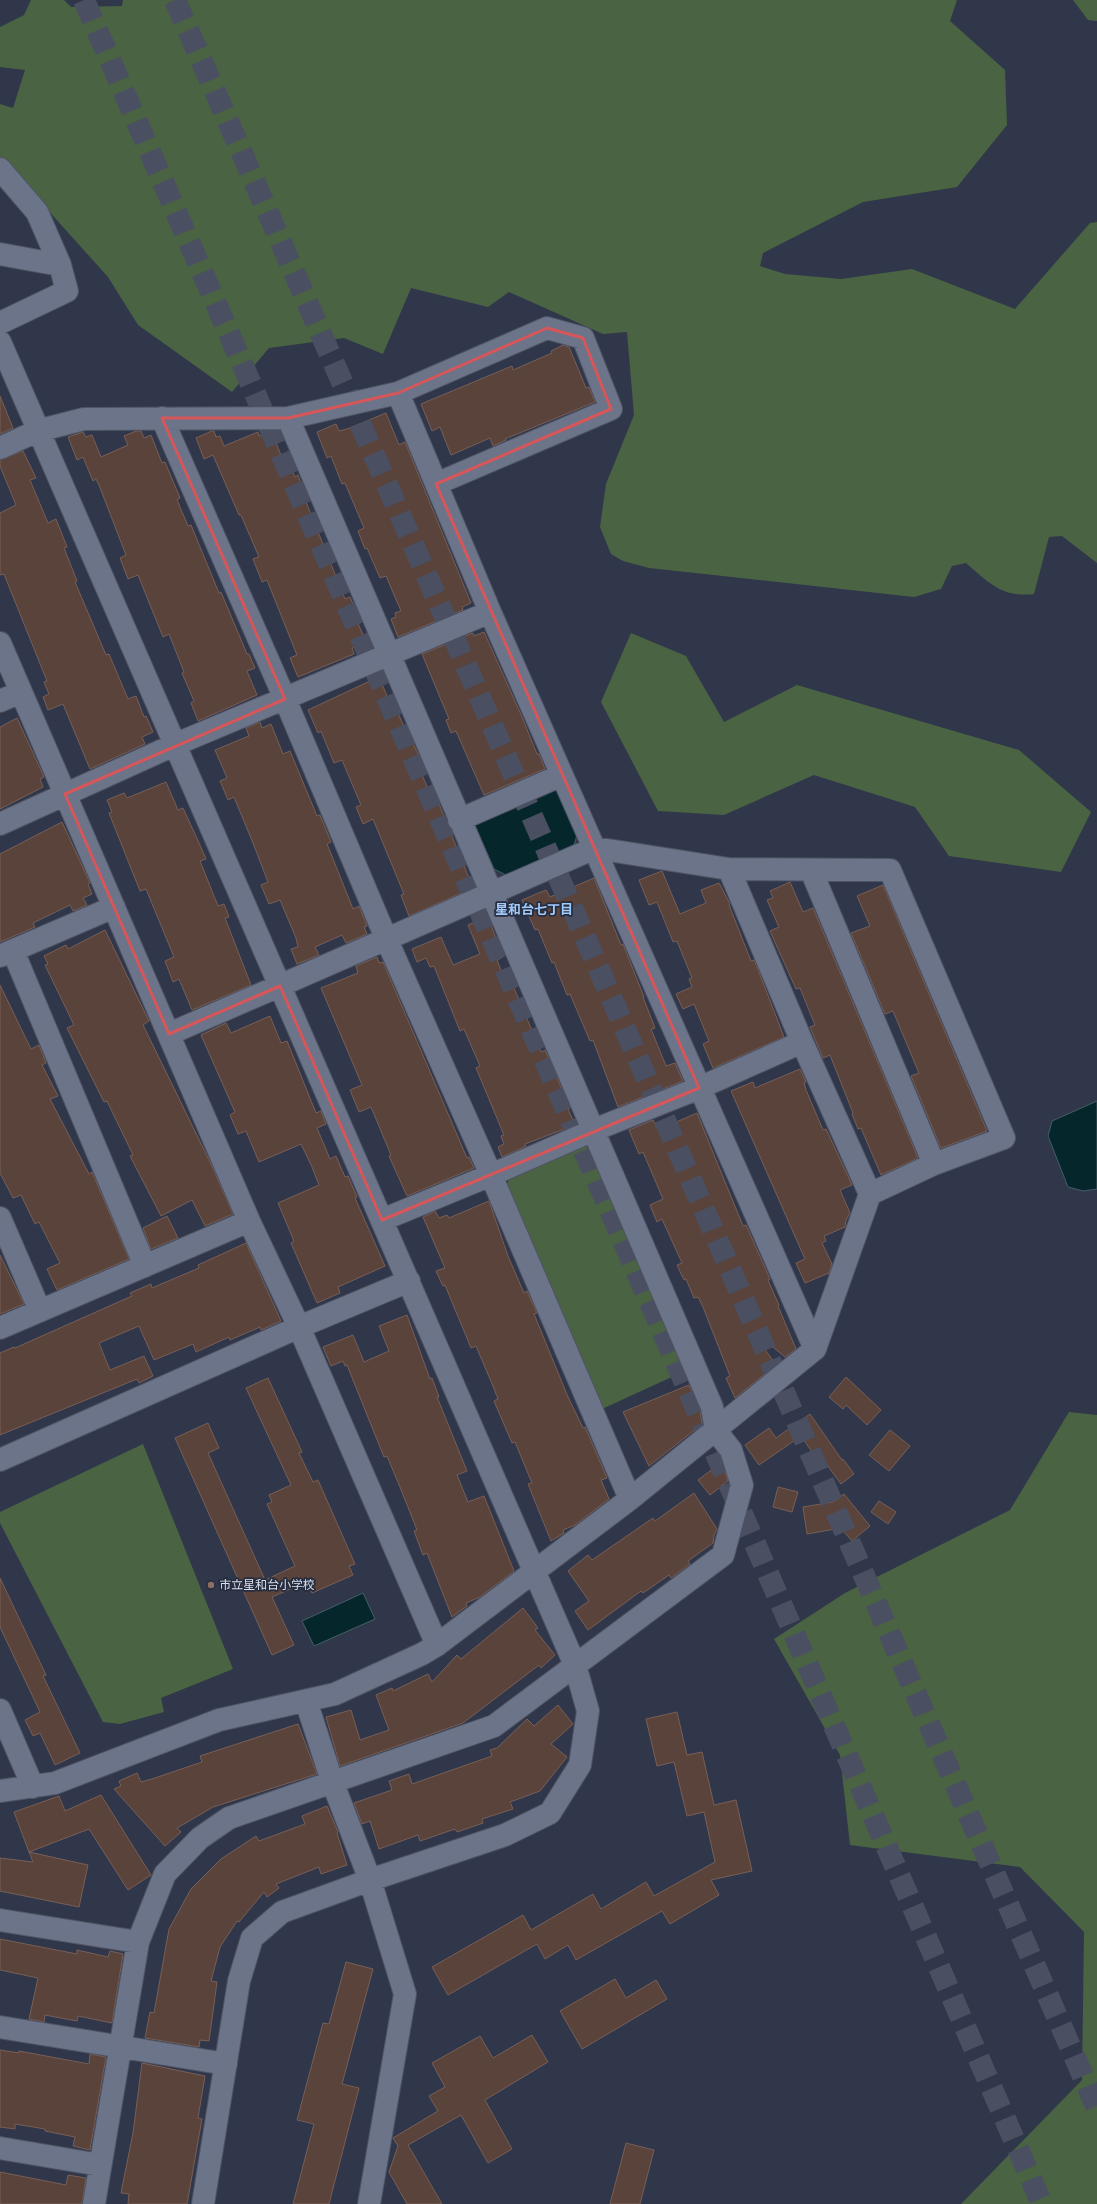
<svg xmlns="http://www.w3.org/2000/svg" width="1097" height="2204" font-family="Inter,'Noto Sans JP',sans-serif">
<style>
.green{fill:#4a6343}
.water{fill:#05272b;stroke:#455e65}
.building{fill:#5a433b;stroke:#785f57}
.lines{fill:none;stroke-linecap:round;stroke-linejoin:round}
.highway-tunnel{stroke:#4a5062;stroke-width:22;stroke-dasharray:22 11;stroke-linecap:butt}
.minor-casing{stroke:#4e5464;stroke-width:24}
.minor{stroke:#6c7489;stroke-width:22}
.marked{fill:none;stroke:#d75659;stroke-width:3;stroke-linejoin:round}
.education-dot{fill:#8d6e63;stroke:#262d3f;stroke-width:1.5}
.labels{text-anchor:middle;stroke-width:3.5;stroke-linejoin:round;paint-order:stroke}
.poi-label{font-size:12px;fill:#dadfeb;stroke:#262d3f;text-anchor:start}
.neighbourhood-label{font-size:13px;font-weight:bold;fill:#a2cafa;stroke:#262d3f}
</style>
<rect width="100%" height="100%" fill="#30374a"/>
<path class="green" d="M31,0H64L71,7L122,6L123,0H957L950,21L1005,70L1007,125L957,187L863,202L763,253L760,266L785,274L841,279L912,269L1015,309L1090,223L1097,222V563L1062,536L1049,537L1034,594C1002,598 988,582 966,563L952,566L941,589L914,597L649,568L623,561L611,554L600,527L606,484L634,415L627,332L603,334L509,292L488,307L411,288L383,354L344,338L269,348L232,392L138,325L108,277L0,157V104L13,108L25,70L0,67V27L24,15Z
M1073,0H1097V21L1088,20Z
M631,633L686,656L724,722L797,685L1019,750L1091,812L1061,872L949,856L915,807L814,775L724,815L658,811L601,702Z
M581,1146L594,1149L687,1370L602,1409L505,1190L510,1176Z
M1069,1412L1097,1415V2204H961L1082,2080L1084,1932L1020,1867L850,1845L840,1755L774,1639L845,1593L1010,1510Z
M143,1444L233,1669L161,1698L164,1712L120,1724L103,1722L0,1523V1512Z"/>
<path class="water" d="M556,784L578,832L574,845L506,875L494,869L473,821Z
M1097,1101V1189L1083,1191L1068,1187L1048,1136L1052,1121Z
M363,1593L375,1619L314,1646L302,1621Z"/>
<path class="building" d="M563,345L569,347L582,378L586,388L589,387L595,402L505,439L506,440L493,446L490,438L451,455L440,427L432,431L421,404L512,366L513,370L552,353L551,351Z
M0,396L13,428L0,434Z
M386,413L399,445L405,442L471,603L462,607L463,610L398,637L391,619L396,617L395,613L401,611L386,576L380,578L367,548L365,549L358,531L364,528L345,483L342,484L331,456L327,458L317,432L336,424L339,431L347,429Z
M136,431H141L144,438L151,435L162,463L165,462L180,498L177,500L188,526L191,525L219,593L221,592L247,654H249L255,668L247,671L257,695L198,721L191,703L194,701L182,673L184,672L169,634L163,637L138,575L128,579L120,558L126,555L99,485L96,479L93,481L83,457L77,460L68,437L83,432L86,437L92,435L101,457L128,445L124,436Z
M212,431H214L216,437L220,436L224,446L258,432L259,436L271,431L288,472L292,470L295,477L298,475L304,492H302L345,599L350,597L360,620L357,621L366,642L352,648L354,654L298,677L290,658L297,655L267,580L262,582L253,559L259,557L241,515H239L213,455L204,459L196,438Z
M23,451L36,478L30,480L48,523L56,519L67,547L64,548L77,581L75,582L106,655L109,654L128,699L136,696L144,717L146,716L153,732L142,737L145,744L90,769L63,704L48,710L43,697L49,694L44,682L47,681L4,574L0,575V513L16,505L0,466V460Z
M484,632L522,717L537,754H539L545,769L484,795L456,731L451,733L446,720L449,719L422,654L473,633L474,636Z
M370,681L373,688L382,684L392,708L395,706L411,743H413L420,759L416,760L435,806L439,804L473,888L409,916L401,895L404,894L373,819L363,824L356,807L361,805L342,760L334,763L321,731L318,733L308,710Z
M17,718L44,777L40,779L43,787L0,809V727Z
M260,722L262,728L271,724L283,754L290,751L317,816L320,815L331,842L327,844L353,909L359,906L367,926L364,927L367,934L346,943L342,935L315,947L319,955L297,964L291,949L298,947L296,938L280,900L269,904L261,885L268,882L253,843L234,797L228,800L220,781L227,778L215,750L249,736L246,728Z
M166,782L178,810L183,808L199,843L206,859L200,861L218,906L224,904L229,917L225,918L251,985L192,1010L179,979L173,982L165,961L174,957L146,889L140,891L109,813L112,812L107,800L124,793L127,798Z
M62,822L90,883L88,884L92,894L83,898L87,905L73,911L70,905L33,923L35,927L0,942V854Z
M662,871L680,914L706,903L701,890L719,883L730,904L729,905L751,961L754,960L757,967L784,1037L713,1068L703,1044L709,1041L694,1004L683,1009L676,994L692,987L689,979L692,978L677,941L673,942L657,902L649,905L639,880Z
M594,878L621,945L623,944L644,997H643L655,1028L651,1029L666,1066L675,1063L683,1081L618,1107L593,1040L590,1041L570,994L567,995L554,962L552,963L538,929L535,930L522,900L546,890L550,897Z
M790,882L803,912L813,908L918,1158L881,1175L861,1128L858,1129L852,1114L853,1113L830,1055L823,1058L810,1027L815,1025L800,988L796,989L770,931L779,927L767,900L773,898L770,891Z
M883,885L987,1131L941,1148L911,1076L919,1073L893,1011L885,1014L851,933L870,926L857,896Z
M488,917L503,957L497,960L509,990L514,988L541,1052L545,1050L570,1108L568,1109L575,1125L525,1144L526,1146L502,1157L498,1147L504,1144L501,1136L504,1135L476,1068L480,1066L464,1029L460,1031L434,966L430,967L426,958L417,962L412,949L441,937L453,965L480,954L468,925Z
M105,930L149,1021L143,1025L211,1164L233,1214L205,1226L192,1200L161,1216L130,1156L133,1155L107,1101L104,1102L67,1028L74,1025L45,965L48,964L44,956L66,945L68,949Z
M377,957L379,963L383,962L467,1158L469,1157L474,1168L407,1196L389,1156L391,1155L371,1107L359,1112L350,1090L362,1085L321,988L358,973L356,966Z
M0,985L31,1049L39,1045L46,1063L42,1065L58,1096L50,1099L89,1174L92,1172L129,1259L57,1290L47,1269L60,1263L39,1222L35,1224L21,1195L13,1198L0,1173Z
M270,1016L281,1043L287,1041L316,1113L321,1111L326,1124L317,1128L330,1159L336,1156L345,1177L348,1176L357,1197L355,1198L385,1266L338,1287L340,1293L317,1303L291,1243L294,1241L278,1203L319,1185L312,1167L301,1144L259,1162L246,1131L238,1134L230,1115L235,1112L201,1035L226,1023L231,1033Z
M800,1069L806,1082L804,1083L806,1090L823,1130L826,1129L852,1185L840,1190L850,1213L846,1220L845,1227L824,1236L826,1241L822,1243L832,1264L829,1273L805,1283L796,1263L805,1259L731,1091L753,1082L755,1088Z
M697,1113L743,1226L746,1225L770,1279L768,1280L779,1305L778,1306L796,1349L785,1357L762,1338L759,1341L776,1365L735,1398L726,1378L730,1376L703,1307L698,1297L694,1298L686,1279L684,1280L677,1265L682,1263L662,1219L657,1222L650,1205L663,1199L643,1152L639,1154L629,1130L653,1120L658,1130Z
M489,1201L508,1256L524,1293L527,1291L537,1313L534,1314L568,1397L583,1428L585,1427L607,1478L601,1480L609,1499L575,1525L563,1530L564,1533L551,1541L528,1484L532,1483L515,1442L512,1443L494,1401L498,1399L493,1386L476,1346L471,1348L445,1285L443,1286L436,1271L445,1268L423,1217L435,1211L439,1218L447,1215L449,1218Z
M167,1216L178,1238L151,1249L143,1228Z
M246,1243L281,1321L261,1330L260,1327L230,1340L229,1337L196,1352L193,1344L154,1360L139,1326L99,1343L110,1370L144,1356L153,1376L139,1383L137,1379L0,1435V1353L14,1347L15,1348L132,1296L130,1293L151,1284L152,1288L199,1268L198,1265Z
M0,1255L24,1304L0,1314Z
M407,1315L430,1379L432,1378L439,1397H437L467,1471L457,1475L468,1502L484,1496L514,1571L480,1597L466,1603L467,1606L452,1617L427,1553L423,1555L414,1531L417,1530L400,1487L387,1456L384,1457L347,1365L345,1366L343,1361L331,1366L323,1347L353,1335L364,1362L389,1351L379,1326Z
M846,1377L881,1410L867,1425L846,1405L843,1409L829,1397Z
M268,1378L302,1452L299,1453L313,1482L318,1480L355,1564L349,1566L353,1575L312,1593L308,1584L303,1586L302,1584L272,1597L294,1645L272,1655L175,1438L208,1423L219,1448L208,1453L265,1580L295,1566L267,1504L272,1502L269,1495L291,1485L246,1388Z
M689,1385L700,1411L702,1424L649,1466L623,1412Z
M810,1414L842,1460L843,1459L854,1474L841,1484L816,1450L812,1452L801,1436L759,1465L745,1445L769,1428L776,1438Z
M890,1430L910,1446L889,1471L869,1455Z
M722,1462L728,1481L710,1495L698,1480Z
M778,1487L798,1492L792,1512L773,1507Z
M694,1493L717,1529L714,1535L713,1543L688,1561L690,1564L671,1578L669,1575L643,1593L641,1591L588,1630L575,1611L589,1601L568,1571L588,1555L592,1560L653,1518L655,1521Z
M844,1494L870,1526L852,1541L841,1528L807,1534L803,1507L833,1502Z
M879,1501L896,1512L888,1524L871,1512Z
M0,1578L46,1675L43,1676L80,1753L55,1765L40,1733L33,1736L25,1720L40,1712L0,1627Z
M523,1608L538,1628L535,1630L555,1655L541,1668L539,1665L463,1723L340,1766L326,1717L351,1710L360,1740L389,1730L376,1695L392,1688L393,1691L428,1674L432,1682L457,1655L461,1659Z
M558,1705L573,1724L551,1744L567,1757L540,1791L510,1802L513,1809L482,1819L483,1823L457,1832L455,1829L420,1841L418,1835L379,1849L370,1821L362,1824L354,1803L392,1790L389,1781L409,1774L412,1784L492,1756L490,1750L497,1748L527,1719L534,1726Z
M677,1712L687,1755L702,1752L714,1805L736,1800L752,1871L711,1880L719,1895L670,1924L662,1911L576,1960L568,1945L545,1959L537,1944L448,1995L432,1967L523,1915L531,1930L593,1894L601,1909L646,1882L654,1896L715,1862L704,1812L687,1816L674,1762L657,1766L646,1719Z
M298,1724L317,1774L213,1807L177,1828L181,1832L165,1846L114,1789L121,1786L119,1781L137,1773L141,1782L152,1779L202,1762L200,1756Z
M101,1795L151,1875L128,1890L89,1829L29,1852L14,1812L59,1796L65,1811Z
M327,1806L338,1832L337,1833L347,1865L321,1874L319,1867L276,1884L279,1888L267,1897L264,1892L239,1922L237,1921L220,1947L211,1981L217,1982L209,2041L200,2040L199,2047L145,2038L150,2012L154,2013L169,1929L191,1889L221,1859L256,1836L259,1841L305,1824L302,1816Z
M29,1852L88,1865L79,1907L0,1891V1858L33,1862Z
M0,1939L77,1954V1950L108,1957L110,1951L123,1954L112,2023L78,2016L77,2021L45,2015L44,2022L29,2019L38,1978L0,1970Z
M346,1962L373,1969L342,2084L359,2088L329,2204H293L314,2124L297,2120L323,2023L329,2024Z
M615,1979L626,1998L656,1980L667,1999L582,2049L560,2011Z
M532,2035L548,2062L485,2100L512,2149L488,2163L461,2115L408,2145L442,2204H407L389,2172L398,2146L393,2138L438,2111L429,2096L445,2087L432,2063L480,2036L493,2058Z
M0,2050L19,2053V2051L89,2064L90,2054L106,2057L90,2150L73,2146L75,2137L45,2131V2129L15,2124V2129L0,2127Z
M142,2063L205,2076L198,2118L202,2119L187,2204H128L129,2194L121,2193L133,2133Z
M626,2143L654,2150L640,2204H610Z
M0,2172L66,2185L68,2175L86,2178L82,2204H0Z"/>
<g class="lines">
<path class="highway-tunnel" d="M84,0L1042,2204
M175,0L1097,2108"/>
<g class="minor-casing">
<path id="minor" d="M0,169L37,212L60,265L67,291L0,323
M0,254L60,265
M0,342L575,1665L588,1711L580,1765L550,1813L505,1835L370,1880L282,1912L252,1938L239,1981L203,2204
M398,393L490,612L815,1349
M162,418L285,699L386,938L491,1175L630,1499
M0,448L37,431L84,419L288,418L398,393L547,328L583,338L611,409L436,484
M0,643L249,1221L299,1327L437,1645
M0,701L21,692
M459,820L562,775
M0,824L174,745L490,612
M729,869L802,1042L870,1194
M811,870L934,1164
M13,951L145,1266
M0,956L114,907
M0,1218L40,1311
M382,1220L491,1175L594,1130L699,1088L802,1042
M0,1328L249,1221
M0,1460L299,1327L409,1281
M306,1701L332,1781L370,1880L405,1994L369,2204
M0,1710L33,1787
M0,1791L55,1783L219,1720L335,1694L422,1654L437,1645L630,1499L815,1349L870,1194L934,1164L1004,1138L890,870L729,869L595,848L169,1034
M0,1920L138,1942
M0,2027L226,2064
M0,2148L100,2165
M94,2204L138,1942L165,1874L200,1838L229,1818L494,1726L723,1555L742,1485L731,1450L716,1431L712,1407C572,1077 427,748 288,418"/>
</g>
<use href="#minor" class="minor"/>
</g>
<path class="marked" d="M547,328L583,338L611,409L436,484L699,1088L382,1220L280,986L169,1034L65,794L285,699L162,418H288L398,393Z"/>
<circle class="education-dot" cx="211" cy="1585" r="4"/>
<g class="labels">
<g class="poi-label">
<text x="219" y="1589">市立星和台小学校</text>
</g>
<g class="neighbourhood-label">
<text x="534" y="914">星和台七丁目</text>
</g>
</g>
</svg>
